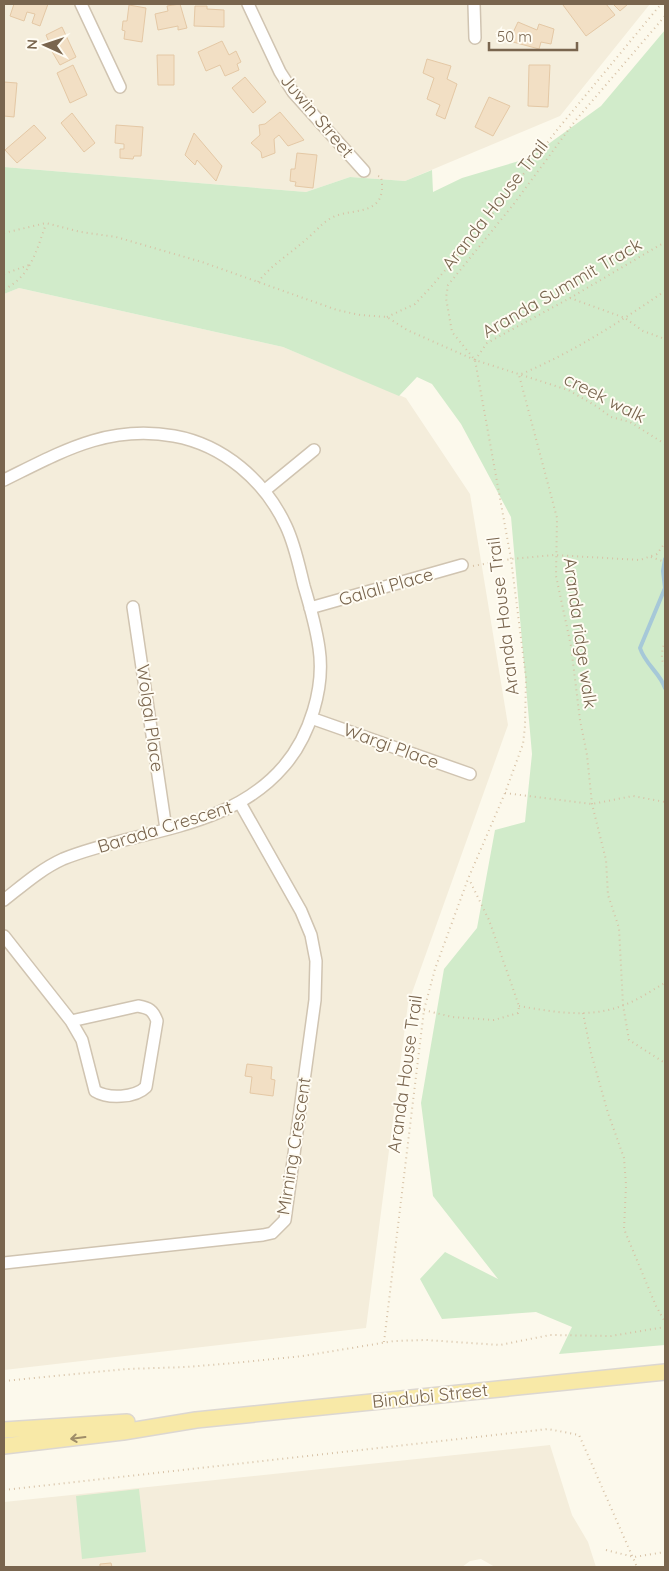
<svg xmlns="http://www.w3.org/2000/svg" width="669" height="1571" font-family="Quicksand,sans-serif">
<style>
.residential{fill:#f4eddb}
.green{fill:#d1ebca}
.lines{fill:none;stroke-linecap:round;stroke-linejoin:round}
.stream{stroke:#a6c8d8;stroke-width:4}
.building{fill:#f2dfc4;stroke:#e4c8a5}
.minor-casing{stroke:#d0c4b1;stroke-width:14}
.major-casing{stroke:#dcd7d1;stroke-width:18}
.path{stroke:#d7c2a6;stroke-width:2;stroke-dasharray:1 4;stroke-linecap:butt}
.minor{stroke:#fff;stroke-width:11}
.major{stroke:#f8e9a7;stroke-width:15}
.oneway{stroke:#9f8d69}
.labels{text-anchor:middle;stroke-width:4;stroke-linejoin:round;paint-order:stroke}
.street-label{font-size:18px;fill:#79654e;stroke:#fffcf3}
</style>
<rect width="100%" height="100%" fill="#fcf9ec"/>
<path class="residential" d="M4,4H650L560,116L405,181L350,177L306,192L4,167Z
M19,288L283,347L406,398L470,494L508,725L408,1004L366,1328L4,1370V294Z
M550,1445L572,1515L588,1542L596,1567H495L481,1559L470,1561L462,1567H4V1502Z"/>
<path class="green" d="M665,30V1345L559,1354L572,1327L536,1312L442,1319L420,1279L445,1252L498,1279L433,1196L421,1103L444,969L477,928L495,830L525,822L532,754L511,517L461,424L432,384L417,377L399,396L283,347L19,288L4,294V167L306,192L350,177L405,181L432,170L433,192L462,178L529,158L601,106Z
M139,1489L146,1552L82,1559L76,1496Z"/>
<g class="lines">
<path class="stream" d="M665,559L663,571L665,588L640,648C645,664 660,673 665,688"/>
</g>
<path class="building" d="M14,4H48L40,26L32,23L35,14L27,12L24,21L10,16Z
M180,4L187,28L178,30V26L158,30L155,14L168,11L167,6Z
M564,4H606L615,15L586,36L563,5Z
M613,4H628L620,11Z
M129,5L146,8L142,42L124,39L125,31L122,30L123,21H127Z
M195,6H207V9L224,10V27L194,26Z
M518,22L537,30L539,24L554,29L551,44L541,42L539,49L513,42L510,39Z
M62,27L76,57L60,65L47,43L49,42L46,35Z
M222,41L229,55L236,51L241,62L237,64L239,70L225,76L220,65L206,71L198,52Z
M157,55H174V85H158Z
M427,59L451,66L447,79L457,84L445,119L436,115L440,105L427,99L434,78L423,73Z
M73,65L87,95L70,103L57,73Z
M529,65H550L548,107L528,106Z
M245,77L266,102L253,113L232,88Z
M4,82L17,83L14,117L4,116Z
M489,97L510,106L493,136L475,127Z
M280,112L304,140L288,146L279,135L274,139L275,153L262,158L261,152L251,143L260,135L259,125L265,124Z
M72,113L95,143L84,152L61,123Z
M34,125L46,138L17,163L5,150Z
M116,125L143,127L141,156H134L133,159L120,158V149H124V144L115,143Z
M194,133L222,166L216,181L197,160L195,165L185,155Z
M297,153L317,155L313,188L295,186L296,182L290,181L291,169H295Z
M247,1064L272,1067L271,1079L275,1080L273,1096L250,1093L252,1077L245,1076Z
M111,1563L112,1567H100V1564Z"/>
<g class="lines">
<g class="minor-casing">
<path id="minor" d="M81,4L120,87
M248,4L280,72L293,92L364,171
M474,4L475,38
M4,480C61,452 108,424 174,436C224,445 265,481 286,526C295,545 299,566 304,586C310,606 316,627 319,648C325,687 310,736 284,766C229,831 137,829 63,859C41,869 23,885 4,900
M264,491L314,450
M133,607L166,829
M310,608L462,565
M311,718L470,774
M4,936L71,1021L82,1040L95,1091C108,1099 135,1098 146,1087L157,1021C153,1010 149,1008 138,1006L71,1021
M4,1263L263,1235L272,1233L285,1220L315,1000L316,961L311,935L301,911L240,803"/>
</g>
<g class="major-casing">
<path id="major" d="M4,1430L127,1422
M4,1446L123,1432L196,1420L665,1372"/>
</g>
<path class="path" d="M4,233L46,223L81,232L116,237L202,262L337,310L360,315L387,317L407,330L475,360L568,390L596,406L611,417L630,422L665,444
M4,274L29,265
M258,282C272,264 293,252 310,236C318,229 323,222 333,217C345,211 363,213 374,205C383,199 383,186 381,177L375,175
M4,289C30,278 37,249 46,224
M665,291C618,323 572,353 519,375L557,518L556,576L571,646L580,720L587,755L592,804L606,860L608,895L619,928L623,1005L629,1040L665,1063
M570,298L625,318L643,331L665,339
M387,317L415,304L431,287L500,205L557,130L661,4
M475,360L487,343L570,298L665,242
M651,557L665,562
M473,566L511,559L554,555L640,560L657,554L665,543
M665,641C662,649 660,660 665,666
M505,793L592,804L633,796L665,802
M519,1006C554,1012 589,1019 624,1005C638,1000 652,990 665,983
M424,1010L452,1017L494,1020L518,1013L519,1006L489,920L469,879
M583,1013L591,1053L608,1113L624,1158L626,1185L624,1229L656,1306L665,1322
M384,1342L424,1010L435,969L468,879L505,793L523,744L525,726L526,678L511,559L475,360L452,332L446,298L448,285L513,205L575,121L665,16
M4,1381L126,1369L186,1367L234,1363L303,1356L394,1341L426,1340L500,1345L550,1335L611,1336L665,1327
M4,1490L548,1429L579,1435L637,1567
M606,1550L634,1557L665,1552"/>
<use href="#minor" class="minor"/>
<use href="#major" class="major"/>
</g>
<defs><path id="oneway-shaft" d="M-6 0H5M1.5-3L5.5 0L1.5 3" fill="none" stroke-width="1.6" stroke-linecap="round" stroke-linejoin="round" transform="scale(1.25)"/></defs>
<use class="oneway" href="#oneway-shaft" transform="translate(78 1438) rotate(173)"/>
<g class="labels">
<g class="street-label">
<text transform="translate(317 116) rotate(50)" y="6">Juwin Street</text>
<text transform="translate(495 205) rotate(-52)" y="6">Aranda House Trail</text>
<text transform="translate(562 288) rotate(-30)" y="6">Aranda Summit Track</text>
<text transform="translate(605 398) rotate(27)" y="6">creek walk</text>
<text transform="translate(386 587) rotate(-16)" y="6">Galali Place</text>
<text transform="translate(503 616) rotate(-97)" y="6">Aranda House Trail</text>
<text transform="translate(580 633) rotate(82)" y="6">Aranda ridge walk</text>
<text transform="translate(150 718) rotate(82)" y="6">Wolgal Place</text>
<text transform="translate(391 746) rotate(20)" y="6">Wargi Place</text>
<text transform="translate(165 827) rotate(-17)" y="6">Barada Crescent</text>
<text transform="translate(405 1074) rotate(-82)" y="6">Aranda House Trail</text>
<text transform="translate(294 1146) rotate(-81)" y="6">Mirning Crescent</text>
<text transform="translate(430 1396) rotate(-6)" y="6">Bindubi Street</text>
</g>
</g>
<rect width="669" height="1571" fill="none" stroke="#79654e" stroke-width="10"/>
<g transform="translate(45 45) rotate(273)" stroke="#fffcf3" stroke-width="4" paint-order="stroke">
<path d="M0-4L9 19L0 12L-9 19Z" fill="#79654e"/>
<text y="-8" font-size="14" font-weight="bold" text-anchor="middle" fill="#79654e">N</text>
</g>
<path d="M489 42v8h88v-8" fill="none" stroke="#79654e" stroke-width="2.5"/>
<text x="497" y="42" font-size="15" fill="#79654e" stroke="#fffcf3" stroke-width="4" paint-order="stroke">50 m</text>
</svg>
